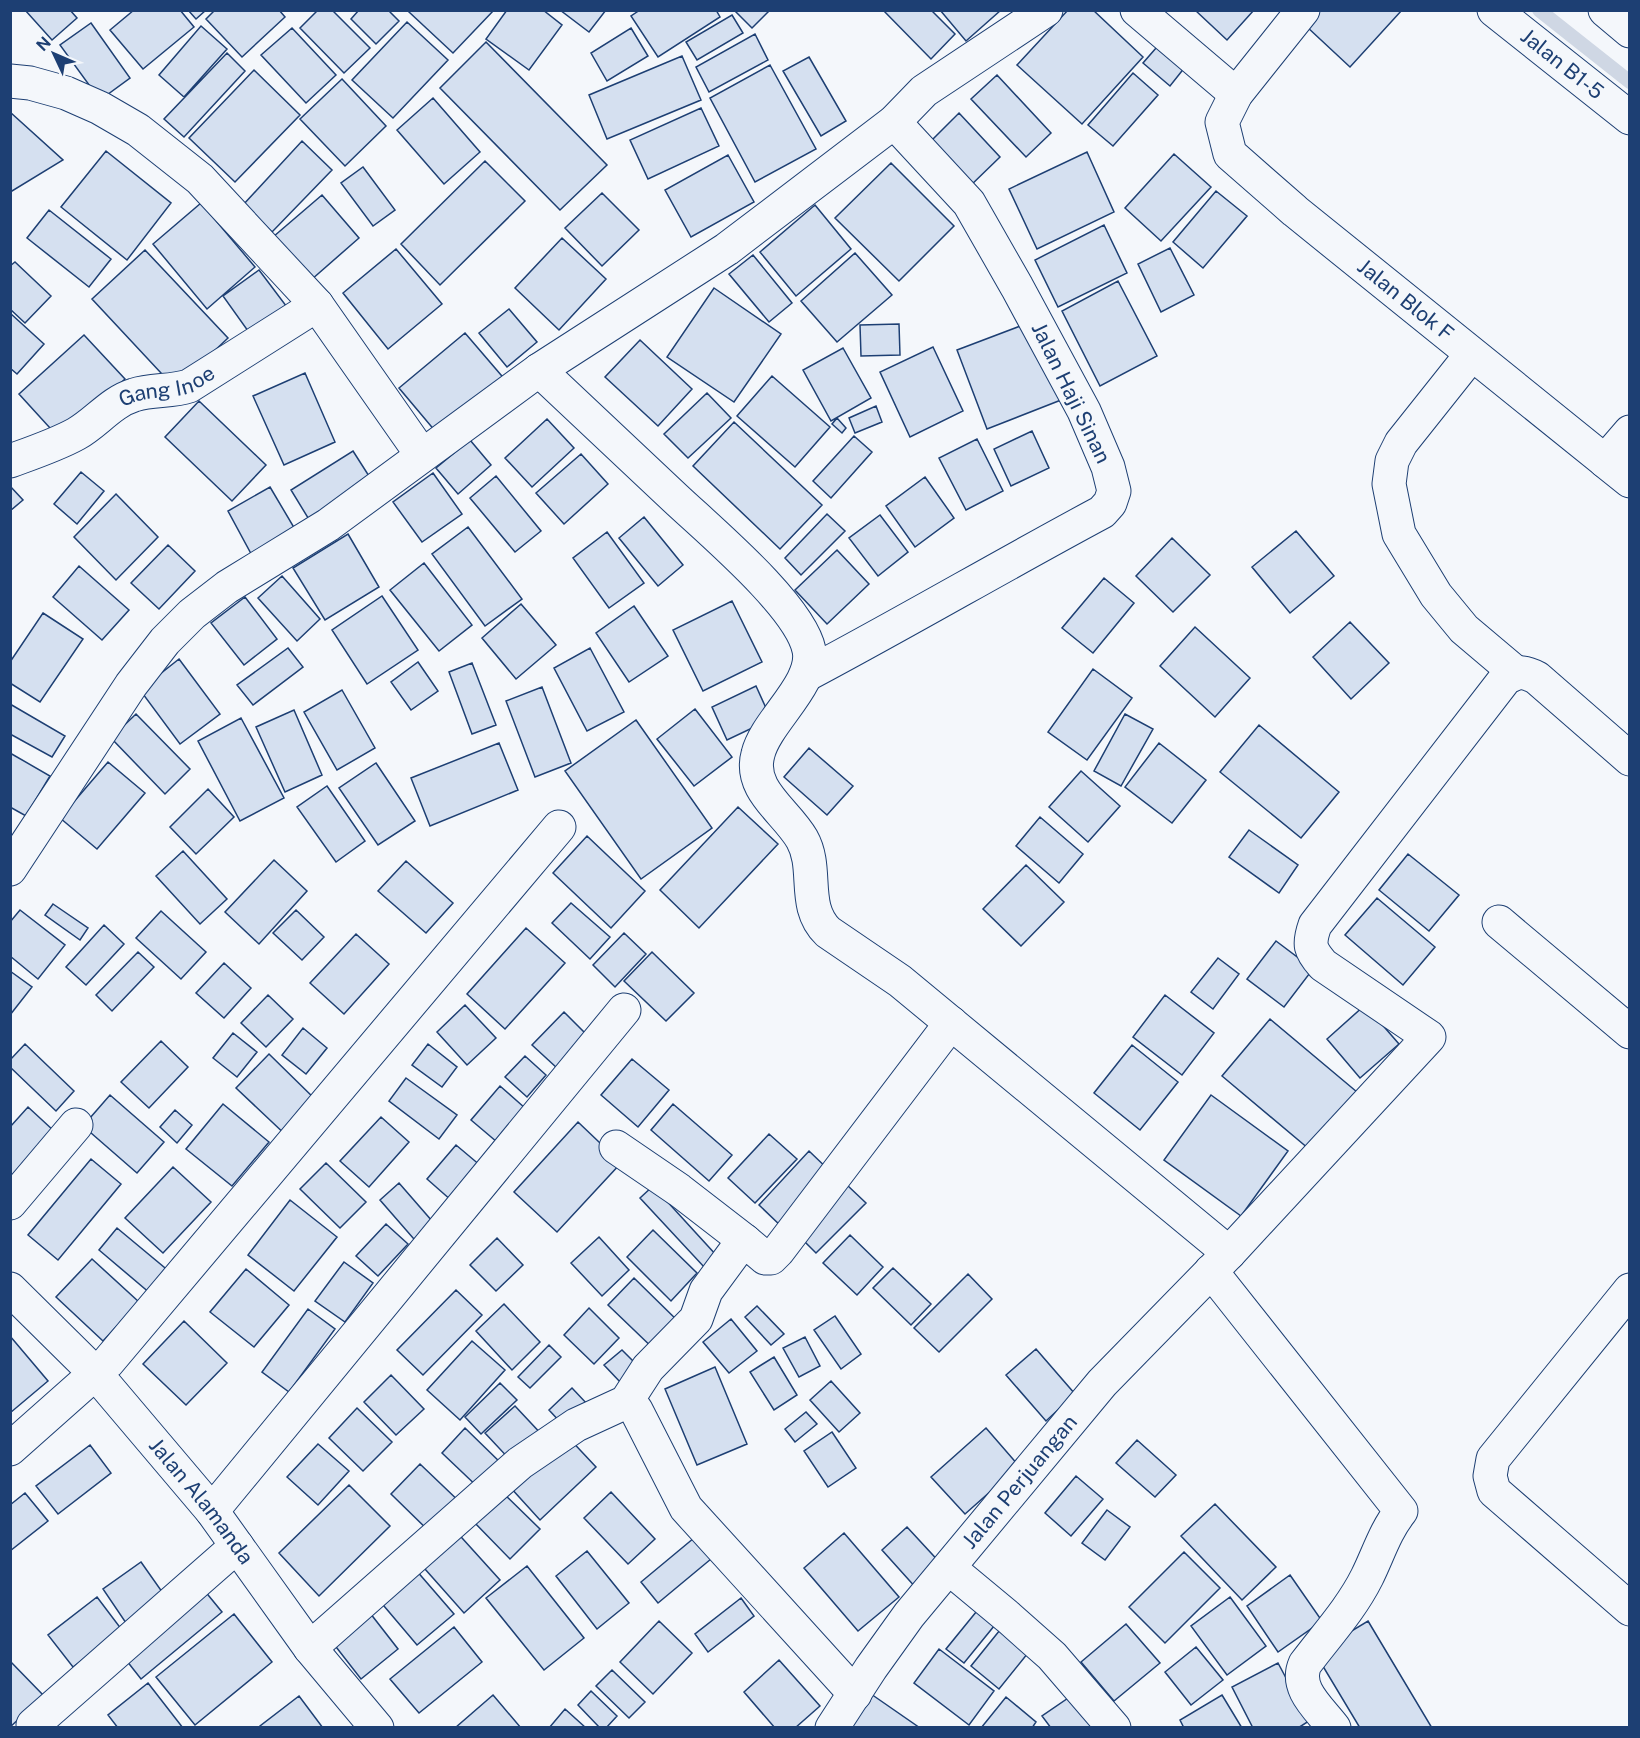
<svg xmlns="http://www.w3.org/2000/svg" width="1640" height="1738" font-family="'Public Sans',sans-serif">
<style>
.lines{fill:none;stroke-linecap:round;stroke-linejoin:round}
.stream{stroke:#cfd7e4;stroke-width:14}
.building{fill:#d5e0f0;stroke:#1d3f73;stroke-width:1.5}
.street-casing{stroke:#1d3f73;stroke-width:35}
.secondary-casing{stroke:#1d3f73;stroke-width:35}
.street{stroke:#f4f7fb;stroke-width:33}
.secondary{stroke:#f4f7fb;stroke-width:33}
.labels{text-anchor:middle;stroke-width:4.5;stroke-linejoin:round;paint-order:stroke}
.street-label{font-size:21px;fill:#1d3f73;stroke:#f4f7fb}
</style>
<rect width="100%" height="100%" fill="#f4f7fb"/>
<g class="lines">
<path class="stream" d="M1539,10L1630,82"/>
</g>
<path class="building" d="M25,10H70L77,18L52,40Z
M134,10H180L194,27L143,69L110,30Z
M188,10H206L196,19Z
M215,10H279L285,17L242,57L206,19Z
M318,10H332L370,48L344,73L300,28Z
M359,10H388L399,21L376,44L351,19Z
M411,10H494L453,53L409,12Z
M507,10H543L562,25L529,70L486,39Z
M560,10H606L589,32Z
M640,10H716L720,17L658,57L631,16Z
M734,10H770L752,28Z
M883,10H931L955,34L931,59Z
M940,10H1001L966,41Z
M1068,10H1093L1143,57L1082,124L1017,65Z
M1195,10H1254L1227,40Z
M1320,10H1402L1350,67L1306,26Z
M732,15L743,33L697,60L686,42Z
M407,22L448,60L393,118L352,80Z
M91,23L130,78L100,100L60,45Z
M201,26L227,49L184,97L159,75Z
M292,28L336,75L306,103L261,55Z
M631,28L648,56L607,81L591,53Z
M755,34L768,60L709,92L696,67Z
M1163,40L1189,62L1170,86L1143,63Z
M486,42L607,165L560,210L440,88Z
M227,53L245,71L184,137L164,119Z
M682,56L701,100L607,139L589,95Z
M809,57L846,121L821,136L783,71Z
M770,65L816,149L755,182L710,98Z
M254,70L300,115L235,182L189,138Z
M1133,73L1158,95L1113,146L1088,125Z
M997,75L1051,133L1026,157L971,99Z
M342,79L386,126L345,166L300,119Z
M433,98L480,152L444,184L397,130Z
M701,108L719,146L648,179L630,140Z
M10,112L63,160L12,191L10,189Z
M959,113L1000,157L967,189L926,146Z
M302,141L332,170L272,232L243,205Z
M106,151L171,203L127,260L61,207Z
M1087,152L1114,212L1037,249L1009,189Z
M1174,154L1211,187L1161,241L1125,208Z
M728,155L754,202L691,237L665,190Z
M485,161L525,201L440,285L401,244Z
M891,163L954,226L899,281L835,218Z
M363,167L395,210L373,226L341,183Z
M1216,191L1247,216L1203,268L1173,242Z
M602,193L639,230L602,266L565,228Z
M322,195L359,238L311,280L273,237Z
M201,203L255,267L207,309L153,244Z
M815,205L851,249L796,296L760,252Z
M49,210L111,259L89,287L27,238Z
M1104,225L1127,273L1058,307L1035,260Z
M562,238L606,279L559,330L515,288Z
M1170,248L1194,295L1161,312L1138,264Z
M396,249L442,304L388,349L343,293Z
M145,250L228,338L175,388L92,299Z
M855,253L892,295L837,342L801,301Z
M753,255L792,303L769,322L729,274Z
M15,262L51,296L25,323L10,309V266Z
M259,270L290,311L253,338L223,296Z
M1118,281L1157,356L1100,386L1062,311Z
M714,288L781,334L734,402L667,357Z
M509,309L537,342L507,367L479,333Z
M10,313L44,344L17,374L10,368Z
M1031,322L1061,400L987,429L957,350Z
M899,324L900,355L861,356L860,325Z
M465,333L507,382L441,438L399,388Z
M84,335L125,379L60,439L19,394Z
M640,340L692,389L658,426L605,377Z
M933,347L963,411L910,437L880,372Z
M843,348L871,398L831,421L803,370Z
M305,373L335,442L284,465L253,396Z
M772,376L830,427L795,467L737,416Z
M707,393L731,418L688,458L664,434Z
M199,401L266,465L232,501L165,437Z
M876,406L882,422L855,433L849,418Z
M837,418L846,428L842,433L832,424Z
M547,419L574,448L532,487L505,458Z
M734,422L822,505L780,549L693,466Z
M1032,431L1049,468L1011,486L994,449Z
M854,436L872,452L831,498L813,481Z
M977,439L1003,491L966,510L939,458Z
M470,440L491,465L458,494L436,468Z
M353,451L376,487L313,526L291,490Z
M581,454L608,484L564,524L536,493Z
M81,472L104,491L77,524L54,504Z
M433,473L462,514L422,542L393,502Z
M496,476L541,531L515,552L470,498Z
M925,477L954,518L915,547L886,506Z
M10,486L23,500L10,511Z
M270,487L299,536L255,561L228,511Z
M116,494L158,537L116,580L74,537Z
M827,514L845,531L801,575L785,558Z
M880,515L908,552L878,576L849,538Z
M644,517L683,565L658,586L619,538Z
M468,527L522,599L485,626L432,554Z
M1296,531L1334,576L1290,613L1252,567Z
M607,532L644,583L609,608L573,558Z
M348,534L379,587L325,620L293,568Z
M1172,538L1210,575L1173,612L1136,576Z
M168,545L195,571L159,609L131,583Z
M837,550L869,584L827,624L795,590Z
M424,563L472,625L439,651L390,590Z
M79,566L129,610L102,640L53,597Z
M282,576L320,619L297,641L258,598Z
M1104,578L1134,603L1093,653L1062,628Z
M382,596L418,650L367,684L332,630Z
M245,597L277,639L244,665L211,623Z
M732,601L762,662L703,691L673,630Z
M521,604L556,645L516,679L482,638Z
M634,606L668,656L629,682L596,633Z
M43,613L83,639L40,702L10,683V662Z
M1350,622L1389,663L1351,699L1313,657Z
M1195,627L1250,678L1215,717L1160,666Z
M288,648L303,667L253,705L237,685Z
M590,648L624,712L587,731L554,668Z
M179,659L220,714L180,744L140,690Z
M418,662L438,691L411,710L391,682Z
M472,663L496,725L472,734L449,672Z
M1093,669L1132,698L1087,760L1048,732Z
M756,686L771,719L727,740L712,707Z
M542,687L571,763L535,777L506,701Z
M342,690L375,748L337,770L304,712Z
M10,704L65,736L52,757L10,734Z
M695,709L732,757L694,786L657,739Z
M294,710L322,775L285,792L256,727Z
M136,714L190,769L165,794L111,738Z
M1125,714L1153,729L1121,786L1094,771Z
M241,718L284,798L240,821L198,741Z
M636,720L712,828L641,879L565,771Z
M1259,725L1339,792L1301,838L1220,772Z
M499,743L518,790L430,826L411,778Z
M1159,743L1206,780L1172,823L1125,787Z
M809,748L853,786L827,815L784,777Z
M10,753L50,776L26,816L10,807Z
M108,762L145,793L97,849L60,818Z
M376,763L415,821L378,845L339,788Z
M1081,771L1120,806L1088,842L1049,807Z
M327,786L365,841L336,862L297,807Z
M208,789L234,817L196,854L170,827Z
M738,807L778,844L699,928L660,890Z
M1040,817L1083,854L1059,883L1016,846Z
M1249,830L1298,865L1279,893L1229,857Z
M587,836L645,891L611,928L553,873Z
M183,851L227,899L200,924L156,876Z
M1408,854L1459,895L1429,931L1379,890Z
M274,860L307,891L259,944L225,912Z
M406,861L453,903L426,933L378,891Z
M1026,865L1064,902L1021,946L983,909Z
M1377,898L1435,947L1403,985L1345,935Z
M571,903L610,937L590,959L552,923Z
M53,904L88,928L80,940L45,915Z
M20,910L65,945L38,979L10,956V922Z
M296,910L324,937L302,960L273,933Z
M161,911L206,952L181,979L136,938Z
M104,925L124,944L86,985L66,967Z
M526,928L565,963L505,1029L467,994Z
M624,933L646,954L615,987L593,965Z
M356,934L389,964L344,1014L310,983Z
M1276,941L1313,969L1284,1007L1247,979Z
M138,952L154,967L112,1011L96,995Z
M652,952L694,993L666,1021L624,981Z
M1218,958L1239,974L1213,1009L1191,992Z
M224,963L251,988L224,1018L196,993Z
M10,971L32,987L10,1015Z
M268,995L293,1019L266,1047L241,1023Z
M1165,995L1214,1033L1182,1075L1133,1037Z
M465,1005L496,1038L467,1065L437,1032Z
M1365,1005L1399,1044L1360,1078L1327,1039Z
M564,1012L588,1036L557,1068L532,1045Z
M1270,1019L1357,1092L1309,1149L1222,1076Z
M303,1028L327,1048L306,1074L282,1055Z
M233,1033L257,1052L237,1077L213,1058Z
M161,1041L188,1067L149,1108L121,1082Z
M25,1044L74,1091L56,1111L10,1067V1060Z
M428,1044L457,1067L442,1087L412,1065Z
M1132,1045L1178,1082L1140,1130L1094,1093Z
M269,1054L321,1105L289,1138L236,1088Z
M525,1056L546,1075L527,1097L505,1077Z
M632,1059L669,1090L638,1127L601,1095Z
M406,1078L457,1115L439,1139L389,1101Z
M500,1086L525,1108L497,1142L471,1120Z
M110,1095L164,1142L137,1173L83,1126Z
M1211,1095L1288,1151L1241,1216L1164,1160Z
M223,1104L269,1142L232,1186L186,1149Z
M673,1104L732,1155L709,1181L651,1130Z
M28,1107L54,1131L13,1178L10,1176V1127Z
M175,1110L192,1125L177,1143L160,1127Z
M381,1117L409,1142L369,1187L340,1161Z
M578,1122L621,1163L557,1232L514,1192Z
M769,1134L797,1159L755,1203L728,1178Z
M456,1145L481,1166L452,1201L427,1179Z
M809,1151L833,1174L783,1228L759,1205Z
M91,1159L121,1184L58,1260L28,1235Z
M326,1163L366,1202L340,1228L300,1189Z
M173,1167L211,1202L163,1253L125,1218Z
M399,1183L439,1229L420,1246L380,1200Z
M847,1185L866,1203L816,1253L798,1235Z
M653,1186L717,1256L705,1268L640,1198Z
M290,1200L337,1237L294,1291L248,1255Z
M386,1224L408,1244L378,1276L356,1256Z
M117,1228L170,1272L151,1294L99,1250Z
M653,1230L697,1273L671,1301L627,1257Z
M850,1235L883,1267L857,1295L823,1263Z
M599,1237L629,1270L602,1296L571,1263Z
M497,1238L523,1265L496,1291L470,1265Z
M92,1259L139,1302L103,1341L56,1297Z
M344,1262L373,1283L345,1322L315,1301Z
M893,1268L931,1304L911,1325L873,1288Z
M246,1269L289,1305L254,1347L210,1312Z
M968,1274L992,1299L939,1352L914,1328Z
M634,1278L685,1328L659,1354L608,1305Z
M456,1290L482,1315L423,1375L397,1350Z
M504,1304L540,1342L512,1370L476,1331Z
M757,1306L784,1334L771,1345L745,1317Z
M589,1308L619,1338L594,1364L564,1335Z
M308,1309L335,1329L289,1392L262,1372Z
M835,1316L861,1354L841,1369L814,1330Z
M731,1319L757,1351L729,1373L703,1342Z
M184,1321L227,1363L186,1405L143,1364Z
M10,1336L48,1381L10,1413Z
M805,1337L820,1366L799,1377L783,1348Z
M472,1341L505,1370L460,1420L427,1390Z
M549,1345L561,1357L530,1388L518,1377Z
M1036,1349L1075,1394L1046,1421L1006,1375Z
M622,1350L640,1368L622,1384L604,1365Z
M774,1357L797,1395L774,1410L750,1372Z
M715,1367L747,1444L697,1465L665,1389Z
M391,1375L424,1409L396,1435L364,1402Z
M831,1381L860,1413L839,1432L810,1400Z
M500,1383L517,1400L481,1434L465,1417Z
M572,1388L590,1407L563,1425L549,1410Z
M515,1406L544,1437L514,1464L485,1433Z
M357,1408L392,1442L363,1471L329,1438Z
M806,1412L817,1424L795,1442L785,1429Z
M465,1428L506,1468L483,1492L442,1453Z
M986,1428L1019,1466L965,1514L931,1477Z
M832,1432L856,1468L828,1487L804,1451Z
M566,1435L596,1467L540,1520L510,1487Z
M1137,1440L1176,1475L1155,1497L1116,1463Z
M318,1444L349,1471L318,1505L287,1477Z
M90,1445L111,1473L58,1514L36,1486Z
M420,1464L465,1507L435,1537L391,1494Z
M1076,1476L1103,1499L1071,1536L1045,1513Z
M349,1485L390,1526L319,1596L279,1553Z
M501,1491L540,1529L510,1559L472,1520Z
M611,1492L655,1539L628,1564L584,1518Z
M25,1493L48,1521L10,1551V1505Z
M1215,1504L1276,1567L1242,1600L1181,1536Z
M1107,1510L1130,1527L1105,1560L1082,1543Z
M907,1527L943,1566L917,1589L882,1550Z
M453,1528L500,1580L464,1613L417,1560Z
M700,1533L717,1554L658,1603L641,1582Z
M844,1533L899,1597L858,1631L804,1568Z
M587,1551L629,1603L597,1629L556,1576Z
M1184,1552L1220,1588L1165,1643L1129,1607Z
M141,1562L165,1596L126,1623L103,1589Z
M409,1562L454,1614L417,1645L373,1593Z
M527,1566L584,1638L544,1670L486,1598Z
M1290,1575L1322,1621L1278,1652L1247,1606Z
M204,1590L222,1612L141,1679L123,1656Z
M97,1597L122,1630L73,1667L48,1635Z
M1230,1597L1266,1646L1227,1675L1191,1626Z
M741,1598L754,1616L708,1652L695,1634Z
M985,1601L1003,1615L964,1663L946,1649Z
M363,1604L398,1649L361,1679L326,1634Z
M234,1614L272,1662L195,1725L156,1677Z
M1008,1620L1036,1643L999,1689L971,1666Z
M659,1621L692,1653L653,1694L620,1662Z
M1368,1621L1432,1728H1360L1315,1653Z
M1126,1624L1160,1663L1114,1701L1081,1662Z
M454,1627L482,1662L419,1713L390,1679Z
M1196,1647L1223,1680L1191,1705L1165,1672Z
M939,1649L994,1691L969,1725L914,1683Z
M779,1660L820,1706L795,1728H775L744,1692Z
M10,1661L44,1696L10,1727Z
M1278,1663L1309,1721L1298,1728H1253L1232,1687Z
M612,1670L645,1702L629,1718L596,1686Z
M148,1683L183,1728H118L108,1715Z
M591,1691L617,1716L606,1728H600L578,1705Z
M1077,1692L1102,1728H1051L1042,1716Z
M871,1694L920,1728H849Z
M493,1695L521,1728H455Z
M1222,1695L1242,1728H1184L1180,1720Z
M299,1696L323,1728H261L260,1726Z
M1006,1697L1036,1722L1032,1728H981Z
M565,1709L586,1728H549Z"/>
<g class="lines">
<g class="street-casing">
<g id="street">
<path d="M1137,10L1236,94"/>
<path id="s1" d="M1303,10L1236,94L1222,122L1230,154L1295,211L1605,461L1630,432"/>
<path d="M10,81L30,83L66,93L100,108L138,130L200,179L317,305L422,455"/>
<path d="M1471,355L1401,443L1392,461L1389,484L1399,534L1436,595L1464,629L1516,673"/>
<path d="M539,370C584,412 629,455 675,498C709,530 800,606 809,650C816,684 766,721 758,754C748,790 786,811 802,839C819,869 801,906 828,932L900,981L1229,1253"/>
<path id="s2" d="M10,461C32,453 56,445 76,434C96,423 111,402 134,395C152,389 171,392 189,386L317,305"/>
<path d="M1605,461L1630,481"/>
<path d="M806,675C906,622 1003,565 1102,512L1110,503L1114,491L1108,467L1084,411L1017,287L969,203L894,122"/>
<path d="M10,869L131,685L165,641L192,614L227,587L328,525L539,370L727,249L894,122L924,91L1046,10"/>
<path d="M1499,922L1630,1032"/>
<path d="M616,1147L679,1190L745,1241"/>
<path d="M10,1203L76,1125"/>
<path d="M1211,1271L1401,1511C1385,1531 1378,1555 1367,1577C1351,1609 1326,1636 1305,1664C1294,1689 1320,1709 1334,1728"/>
<path id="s3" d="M10,1289L96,1374L212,1511L310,1648L377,1728"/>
<path d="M1630,1290L1493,1459L1490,1476L1494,1491L1630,1609"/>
<path d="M626,1402L636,1410L686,1508L855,1694"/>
<path d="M10,1449L108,1362L559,827"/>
<path d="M212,1511L624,1010"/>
<path d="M949,1568L1008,1617L1052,1656L1114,1728"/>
<path d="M310,1648L520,1463L576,1425L626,1402L648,1368L696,1319L706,1291L734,1253L745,1241L765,1258H771L778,1251L951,1023"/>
<path d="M33,1725L237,1546"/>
<path id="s4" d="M832,1728L871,1668L909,1615L1102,1383L1229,1253L1429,1037L1323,965C1310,950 1308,945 1315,925L1505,679C1518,671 1524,671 1537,678L1630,759"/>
</g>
</g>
<g class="secondary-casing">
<g id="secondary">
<path id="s5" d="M1494,10L1630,118"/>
<path d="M1605,10L1630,31"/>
</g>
</g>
<use href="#street" class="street"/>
<use href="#secondary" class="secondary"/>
</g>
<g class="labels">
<g class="street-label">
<text dy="7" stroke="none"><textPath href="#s5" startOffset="87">Jalan B1-5</textPath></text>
<text dy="7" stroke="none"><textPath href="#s1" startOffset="400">Jalan Blok F</textPath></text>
<text dy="7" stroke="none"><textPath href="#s2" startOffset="176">Gang Inoe</textPath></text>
<text transform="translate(1071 393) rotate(64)" y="7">Jalan Haji Sinan</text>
<text dy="7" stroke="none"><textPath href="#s4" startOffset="310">Jalan Perjuangan</textPath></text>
<text dy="7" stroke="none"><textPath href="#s3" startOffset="286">Jalan Alamanda</textPath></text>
</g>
</g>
<rect width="1640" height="1738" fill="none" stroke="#1d3f73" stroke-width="24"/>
<g transform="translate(54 54) rotate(314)" stroke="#f4f7fb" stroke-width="4.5" paint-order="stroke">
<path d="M0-4.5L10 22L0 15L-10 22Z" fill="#1d3f73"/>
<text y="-9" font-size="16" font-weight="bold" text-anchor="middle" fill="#1d3f73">N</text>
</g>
</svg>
